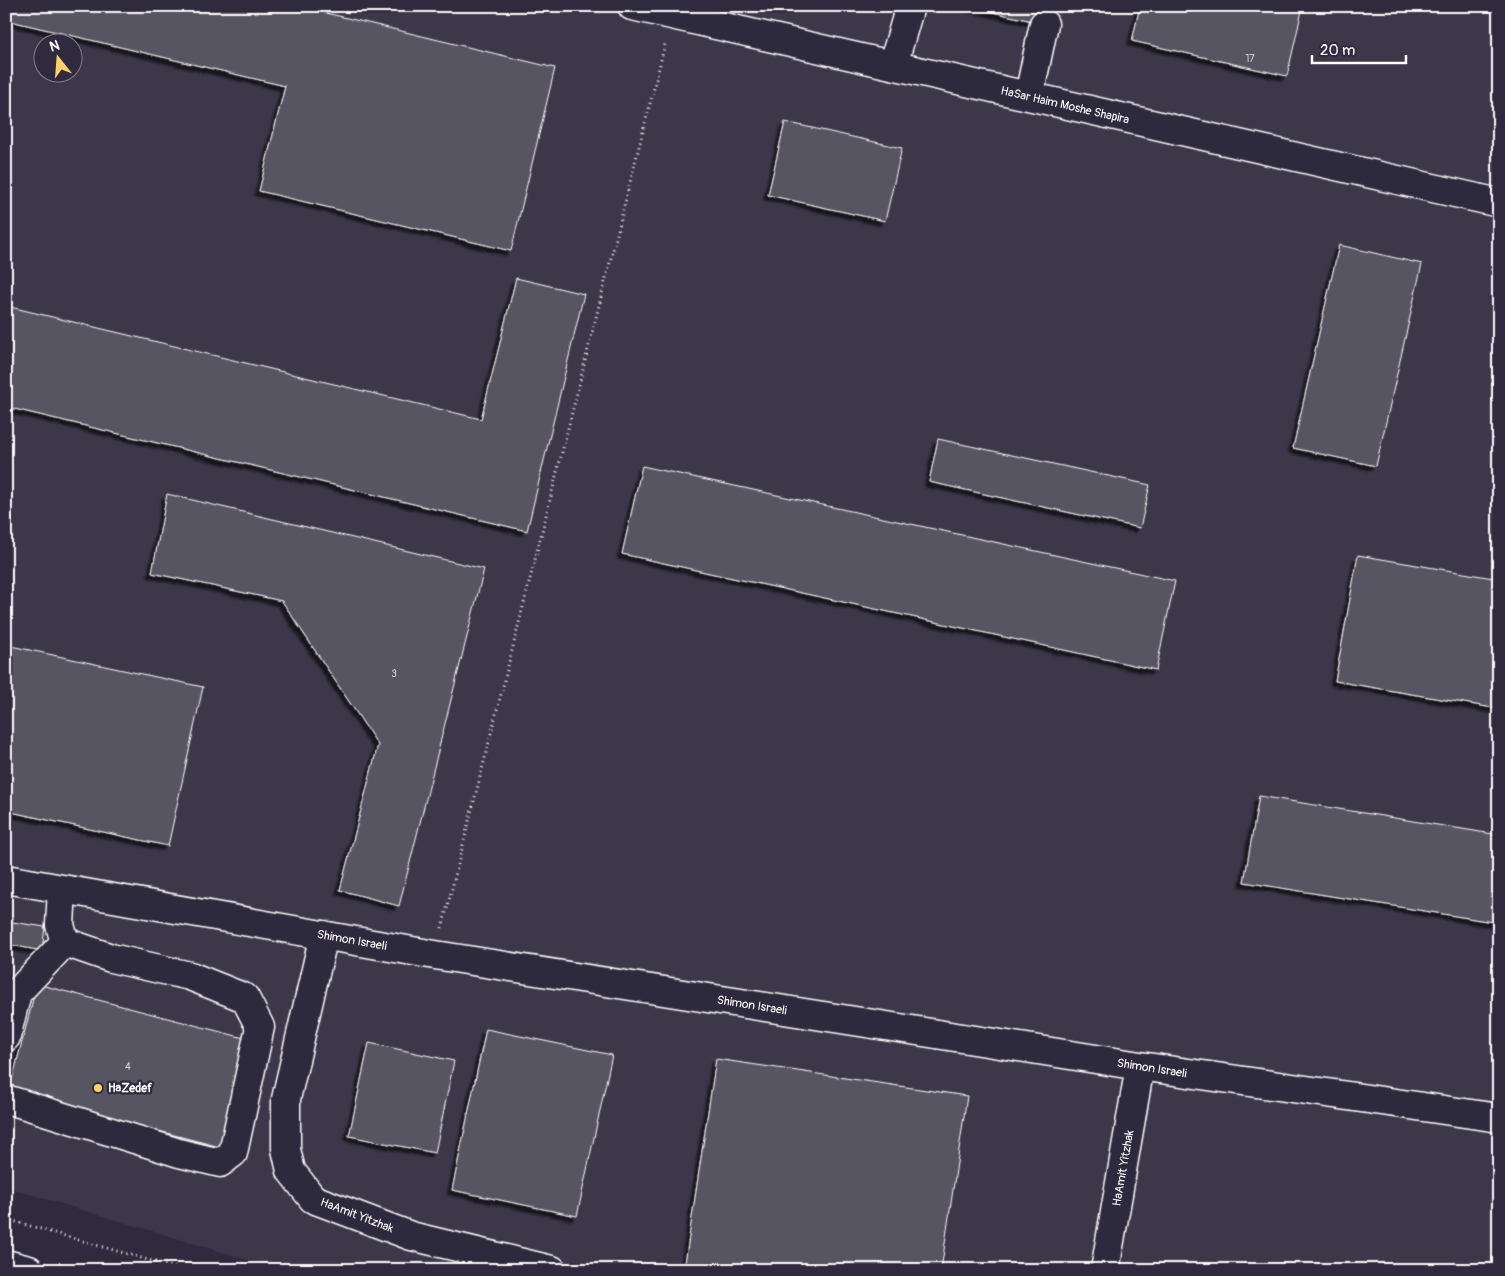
<svg xmlns="http://www.w3.org/2000/svg" width="1505" height="1276" font-family="Pangolin,sans-serif">
<style>
.built{fill:#3c3749;fill-rule:evenodd}
.building{fill:#595564;stroke:#fff;filter:url(#shadow)}
.lines{fill:none;stroke-linecap:round;stroke-linejoin:round}
.minor-tunnel{stroke:#443f50;stroke-width:28;stroke-dasharray:28 14;stroke-linecap:butt}
.minor-casing{stroke:#fff;stroke-width:31}
.major-casing{stroke:#fff;stroke-width:31}
.path{stroke:#fff;stroke-width:3;stroke-dasharray:1 4;stroke-linecap:butt}
.minor{stroke:#2f2a3d;stroke-width:28}
.major{stroke:#2f2a3d;stroke-width:28}
.poi-dot{fill:#ffd166;stroke:#2f2a3d;stroke-width:2}
.labels{text-anchor:middle;stroke-width:4.5;stroke-linejoin:round;paint-order:stroke}
.number-label{font-size:10px;fill:#d6d4d8}
.street-label{font-size:12px;fill:#fff;stroke:#2f2a3d}
.poi-label{font-size:12px;font-weight:bold;fill:#fff;stroke:#2f2a3d;text-anchor:start}
</style>
<defs>
<filter id="shadow"><feDropShadow dx="-4.5" dy="4.5" stdDeviation="1" flood-color="#0009"/></filter>
</defs>
<rect width="100%" height="100%" fill="#2f2a3d"/>
<filter id="ink" filterUnits="userSpaceOnUse"><feTurbulence type="fractalNoise" baseFrequency=".02" numOctaves="2"/><feDisplacementMap in="SourceGraphic" scale="10" xChannelSelector="R" yChannelSelector="G"/><feConvolveMatrix kernelMatrix="1 2 1 2 8 2 1 2 1" color-interpolation-filters="sRGB"/></filter>
<g filter="url(#ink)">
<path class="built" d="M6,6H1499V1270H282L6,1187ZM42,42H72V72H42Z"/>
<path class="building" d="M6,6H297L555,68L511,251L259,191L285,86L6,20Z
M966,6H1054L1050,25Z
M1140,6H1303L1287,76L1132,41Z
M785,122L902,148L885,221L768,195Z
M1339,245L1422,264L1376,466L1293,448Z
M516,278L584,294L527,531L6,407V306L481,419Z
M938,439L1150,485L1140,528L929,482Z
M642,466L1175,581L1156,670L622,554Z
M167,494L484,569L399,906L340,890L378,745L282,601L152,573Z
M1358,555L1499,579V709L1335,681Z
M6,645L203,687L168,846L6,811Z
M1259,796L1499,835V923L1244,882Z
M6,921L45,927L42,951L6,944Z
M37,984L248,1039L220,1147L9,1092Z
M486,1029L612,1055L577,1216L452,1190Z
M369,1043L454,1061L435,1153L349,1136Z
M716,1059L967,1096L941,1270H684Z"/>
<g class="lines">
<path class="minor-tunnel" d="M1044,24L1048,6"/>
<g class="minor-casing">
<path id="minor" d="M632,6L1499,203
M893,65L910,6
M1029,96L1044,24
M6,879L435,955L1140,1066L1499,1118
M324,935L286,1099V1149L291,1171L313,1199L411,1236L552,1270
M6,1037L17,993L65,942
M6,1099L179,1153L220,1163L233,1153L260,1027L245,998L190,976L111,958L65,942L60,925L62,889
M1105,1270L1140,1066"/>
</g>
<g class="major-casing">
<path id="major" d="M6,1264L29,1270"/>
</g>
<path class="path" d="M442,928L665,44
M6,1219L183,1270"/>
<use href="#minor" class="minor"/>
<use href="#major" class="major"/>
</g>
</g>
<circle class="poi-dot" cx="98" cy="1088" r="5"/>
<g class="labels">
<g class="number-label">
<text x="1250" y="62">17</text>
<text x="394" y="677">3</text>
<text x="128" y="1070">4</text>
</g>
<g class="street-label">
<text transform="translate(1065 105) rotate(13)" y="4">HaSar Haim Moshe Shapira</text>
<text transform="translate(352 940) rotate(10)" y="4">Shimon Israeli</text>
<text transform="translate(752 1005) rotate(9)" y="4">Shimon Israeli</text>
<text transform="translate(1152 1068) rotate(9)" y="4">Shimon Israeli</text>
<text transform="translate(1123 1168) rotate(-80)" y="4">HaAmit Yitzhak</text>
<text transform="translate(357 1215) rotate(21)" y="4">HaAmit Yitzhak</text>
</g>
<g class="poi-label">
<text x="108" y="1092">HaZedef</text>
</g>
</g>
<rect width="1505" height="1276" fill="none" stroke="#2f2a3d" stroke-width="25"/>
<rect x="12" y="12" width="1480" height="1251" fill="none" stroke="#fff" stroke-width="2" filter="url(#ink)"/>
<g transform="translate(58 58) rotate(343)"><circle r="24" fill="#2f2a3d" stroke="#827f8b"/>
<path d="M0-4L9 19L0 12L-9 19Z" fill="#ffd166"/>
<text y="-8" font-size="14" font-weight="bold" text-anchor="middle" fill="#ffffff">N</text>
</g>
<path d="M1312 55v8h94v-8" fill="none" stroke="#ffffff" stroke-width="2.5"/>
<text x="1320" y="55" font-size="15" fill="#ffffff" stroke="#2f2a3d" stroke-width="4" paint-order="stroke">20 m</text>
</svg>
